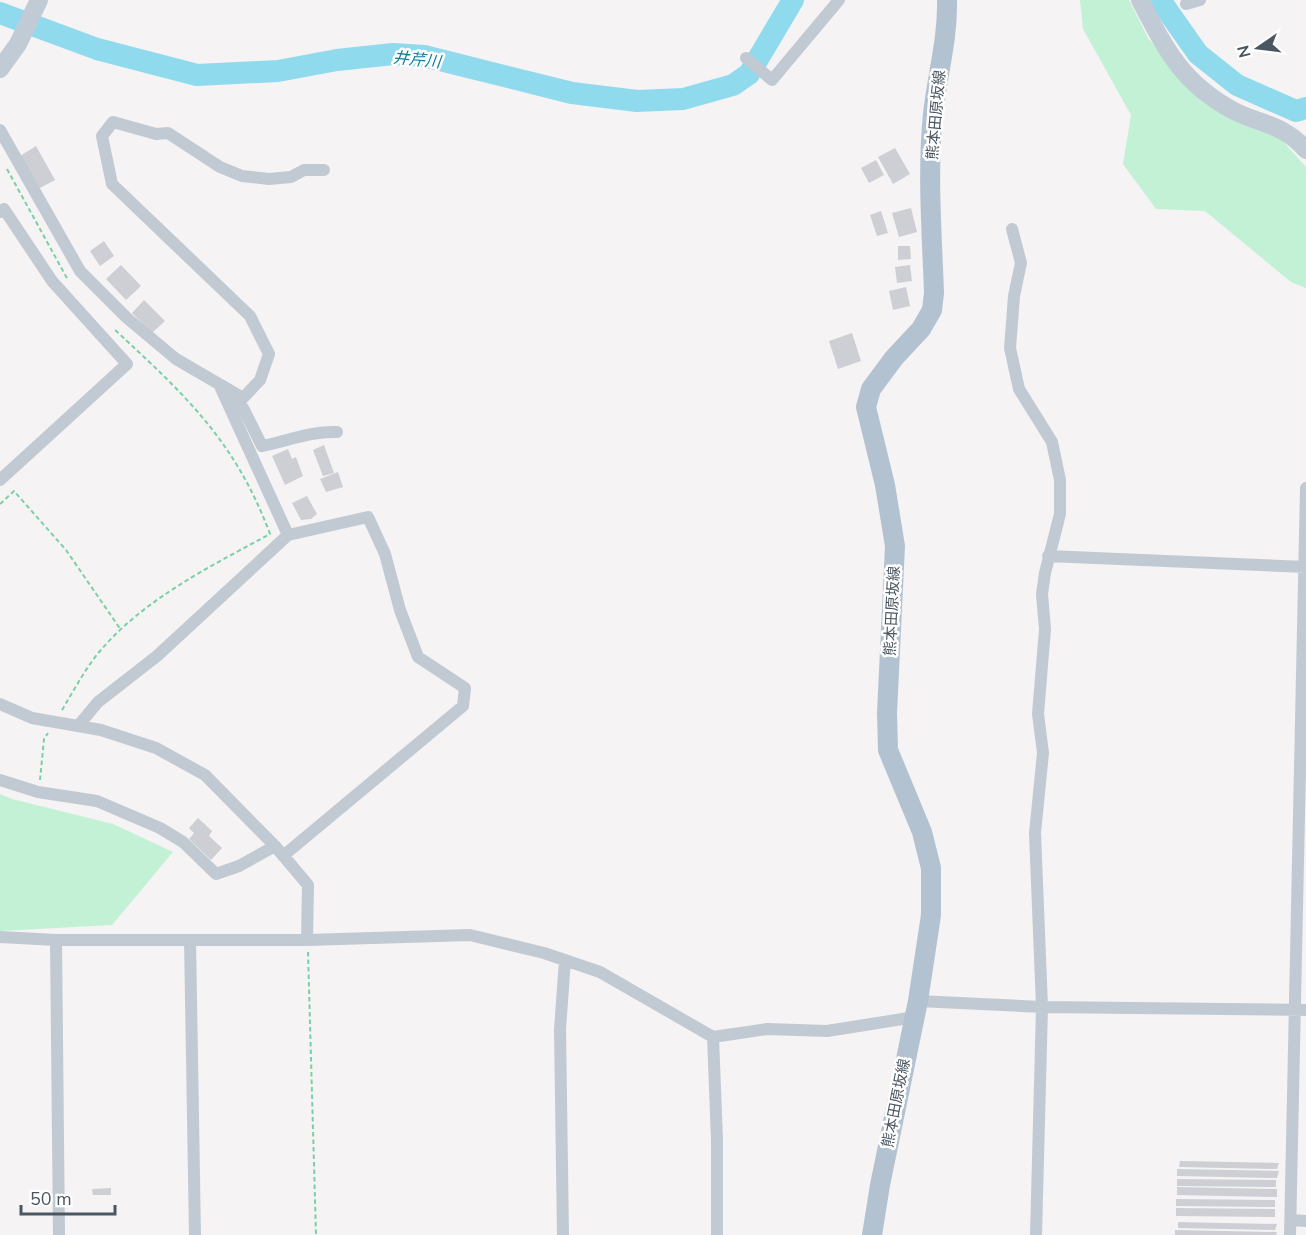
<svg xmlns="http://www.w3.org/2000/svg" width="1306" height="1235" font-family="'Nunito Sans','Noto Sans JP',sans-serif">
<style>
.green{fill:#c3f1d5}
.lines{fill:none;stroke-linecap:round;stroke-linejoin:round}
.river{stroke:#90daee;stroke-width:22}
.building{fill:#cdcfd5}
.path{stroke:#7ad0a6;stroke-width:2;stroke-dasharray:4.5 3;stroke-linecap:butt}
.street{stroke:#c1cad2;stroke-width:12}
.secondary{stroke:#c1cbd6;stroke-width:18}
.primary{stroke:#b3c2d1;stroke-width:20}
.labels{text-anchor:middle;stroke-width:5;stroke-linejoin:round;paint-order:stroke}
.street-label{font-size:15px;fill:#4a5661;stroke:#fff}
.water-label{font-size:16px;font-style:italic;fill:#0c7c9b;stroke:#fff}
</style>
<rect width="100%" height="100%" fill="#f5f3f3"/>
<path class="green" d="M1080,0H1129L1149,40L1234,108L1270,127L1306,167V288L1291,282L1205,211L1156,209L1123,164L1131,115L1083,29Z
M0,794L12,799L113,824L173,852L112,925L0,931Z"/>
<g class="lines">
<path class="river" d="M1160,0L1198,54L1237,85L1296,111L1306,108
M0,13L97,49L197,75L278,71L337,60L393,54L424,56L572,93L637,101L683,99L733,85L749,74L793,0"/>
</g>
<path class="building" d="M36,146L55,180L38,189L20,156Z
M895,148L910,174L893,184L878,157Z
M876,160L884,175L869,183L861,168Z
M911,208L917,232L899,237L892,213Z
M881,211L888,233L877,236L870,215Z
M104,241L114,256L100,266L90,251Z
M898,246H910L911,259L898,260Z
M121,265L141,286L126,300L106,279Z
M910,265L912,281L897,283L895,267Z
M906,287L910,306L893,310L889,291Z
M144,300L165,321L152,333L132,313Z
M852,333L861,361L838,369L829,341Z
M324,445L334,473L323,476L313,450Z
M288,449L292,459L296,457L303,476L285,485L272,456Z
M338,472L343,487L326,492L320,479Z
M307,496L317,514L311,519L301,520L292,503Z
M198,818L212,831L209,836L222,848L211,860L189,839L194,833L189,828Z
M1180,1161L1279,1163L1277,1169L1179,1167Z
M1177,1169L1279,1171L1277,1178L1177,1176Z
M1177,1179L1276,1180V1187L1177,1186Z
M1177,1187L1277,1189V1197L1177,1195Z
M111,1188V1195H93L92,1189Z
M1176,1199L1275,1200V1207L1176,1206Z
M1176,1208L1275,1209V1217L1176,1216Z
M1178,1222L1277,1224L1275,1230L1178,1228Z
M1175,1230L1277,1232L1276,1235H1175Z"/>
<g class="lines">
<path class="path" d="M7,169L68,280
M0,504L14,491L66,550L121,630
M62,710C74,690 85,669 100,651C144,599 211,566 270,534C235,440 184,394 113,328
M40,780L44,739L48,733
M308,952L316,1235"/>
<path class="street" d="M1186,4L1200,0
M746,58L772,80L839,0
M0,130L80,271L127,318L176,359L219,384L288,535
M0,212L4,209L52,281L127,364L0,480
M1012,229L1021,263L1014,296L1010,348L1019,389L1052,442L1060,480V514L1045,573L1042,594L1045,629L1038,714L1043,753L1035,833L1042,1007L1036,1235
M219,384L243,398L260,380L269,354L250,316L112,184L102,136L113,122L156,134L168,133L220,167L242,176L269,179L291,177L304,170H324
M231,395L243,408L262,446C288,441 310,431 337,432
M1048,556L1306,567
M0,704L32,718L101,730L156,748L205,775L275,846
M78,726L98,702L157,656L288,535L368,517L385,554L400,610L418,657L465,688L463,706L283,856
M0,780L38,792L97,801L160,828L183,842L216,874L239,866L275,846L308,885L307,940
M0,937L56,940
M190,940L195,1235
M918,1001L1042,1007L1306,1010
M713,1037L717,1140V1235
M1291,1220L1306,1221
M59,1235L56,940H307L470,935L544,953L600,972L713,1037L767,1029L827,1031L915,1017
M563,1235L560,1029L565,960
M1290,1235L1306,488"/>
<path class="secondary" d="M1140,0C1166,50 1182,83 1234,111C1262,125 1284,124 1306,150
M0,69L18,44L39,0"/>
<path class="primary" d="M872,1235L880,1185L918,1001L931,915V868L922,832L888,750L887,713L895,546L885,485L866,407L871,389L894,358L921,329L932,310L934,293C932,234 927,173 933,114C937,76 948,39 947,0"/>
</g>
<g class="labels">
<g class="street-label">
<text transform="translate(936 115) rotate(-85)" y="5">熊本田原坂線</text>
<text transform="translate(892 611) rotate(-87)" y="5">熊本田原坂線</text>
<text transform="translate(896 1103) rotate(-79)" y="5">熊本田原坂線</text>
</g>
<g class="water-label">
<text transform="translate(417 59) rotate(6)" y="6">井芹川</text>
</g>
</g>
<g transform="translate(1258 48) rotate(256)" stroke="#ffffff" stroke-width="4.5" paint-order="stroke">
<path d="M0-4.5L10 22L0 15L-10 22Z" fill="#4a5661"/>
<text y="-9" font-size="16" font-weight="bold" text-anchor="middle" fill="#4a5661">N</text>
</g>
<path d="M21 1205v9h94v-9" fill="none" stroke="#4a5661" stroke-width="3"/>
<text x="30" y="1205" font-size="18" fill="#4a5661" stroke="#ffffff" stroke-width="4.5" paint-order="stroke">50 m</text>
</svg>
